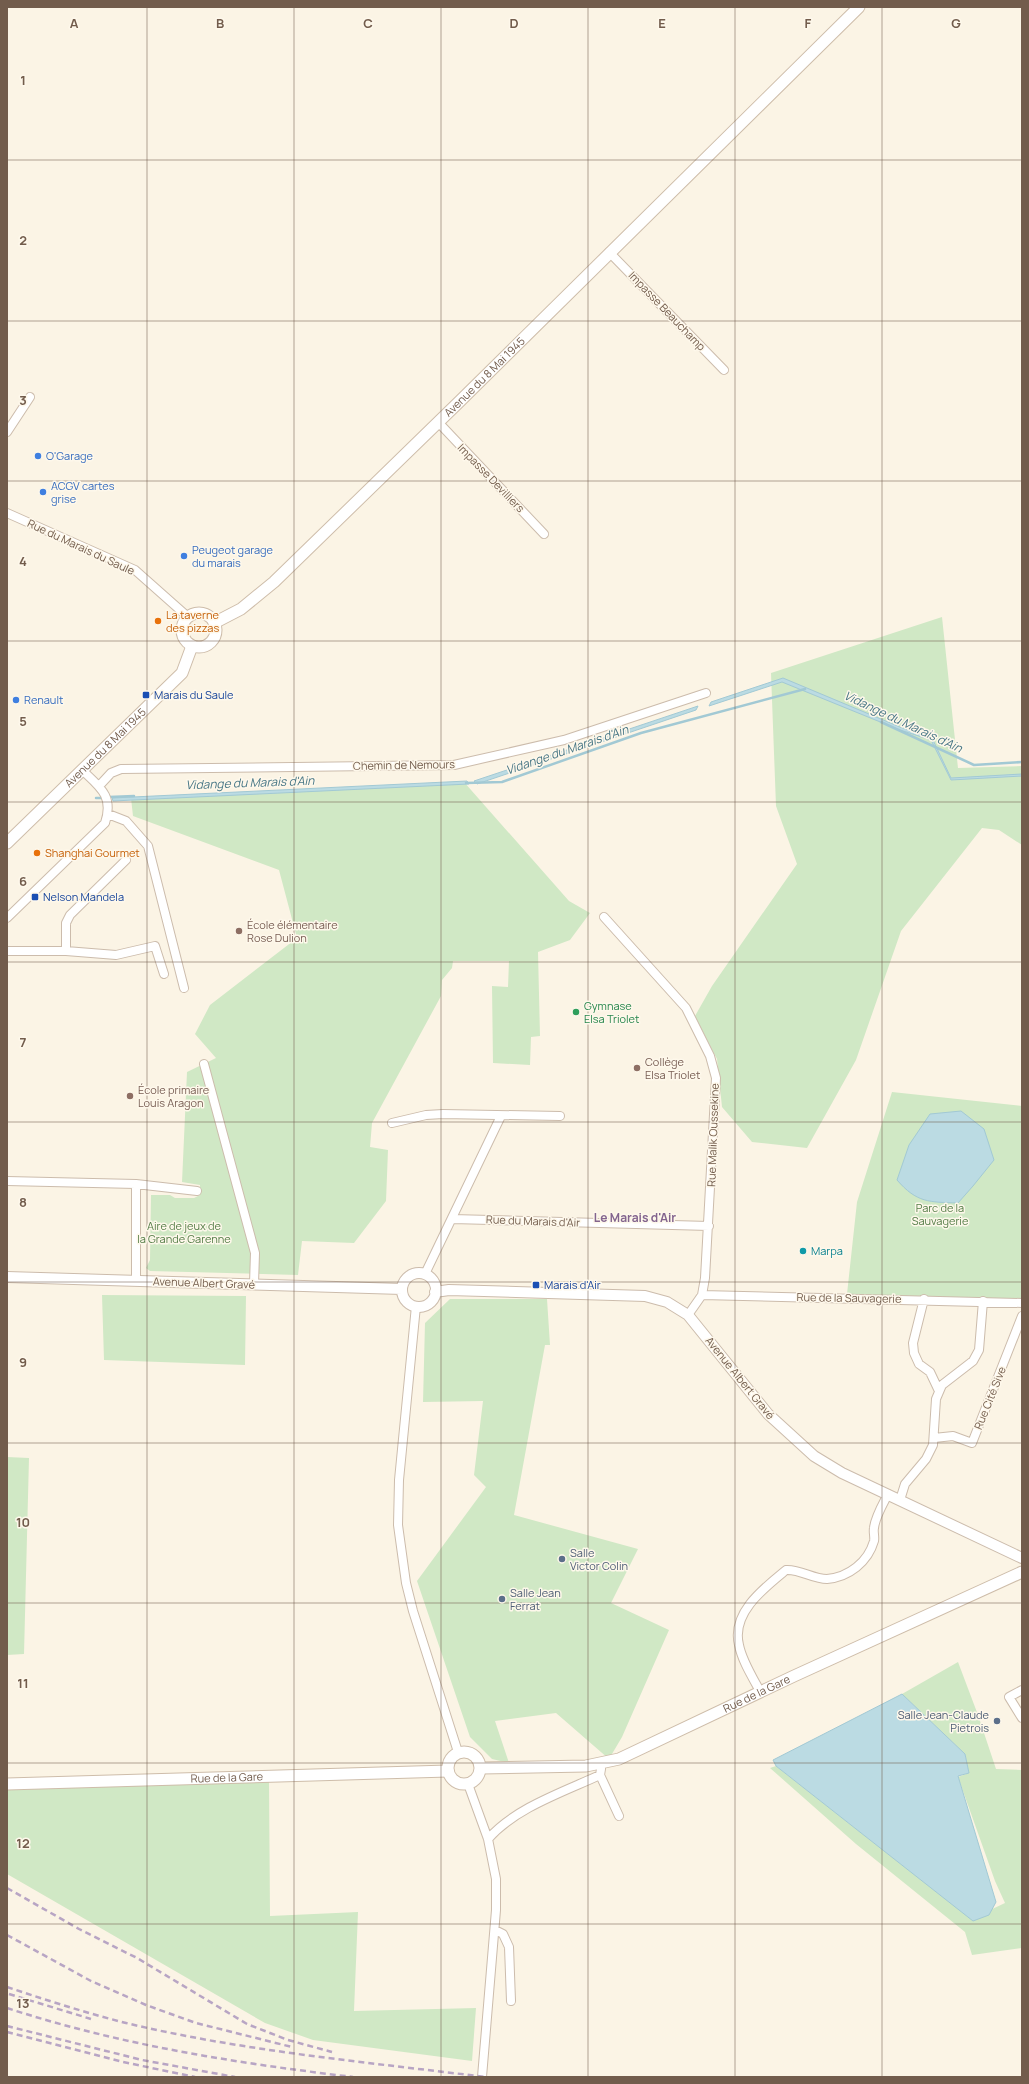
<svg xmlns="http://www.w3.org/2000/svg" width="1029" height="2084" font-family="Manrope,sans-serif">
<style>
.green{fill:#d0e8c5}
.water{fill:#bbdbe3;stroke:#a2c9d4}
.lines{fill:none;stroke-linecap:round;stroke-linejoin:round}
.stream{stroke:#a2c9d4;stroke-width:2.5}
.minor-casing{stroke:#ccbcac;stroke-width:10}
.tertiary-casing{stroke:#ccbcac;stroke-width:12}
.secondary-casing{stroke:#cebdaa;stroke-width:13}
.minor{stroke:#fff;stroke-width:8}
.tertiary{stroke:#fff;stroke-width:10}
.secondary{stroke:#fff;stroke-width:11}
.rail{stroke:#b8a5c4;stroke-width:2.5;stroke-dasharray:6 4;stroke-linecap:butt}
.grid{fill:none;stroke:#725c4c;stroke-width:1;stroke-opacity:0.55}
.shop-dot{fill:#3f7fe0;stroke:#fef8eb;stroke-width:1.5}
.food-dot{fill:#e8710a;stroke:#fef8eb;stroke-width:1.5}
.transit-dot{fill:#1a4fb4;stroke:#fef8eb;stroke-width:1.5}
.education-dot{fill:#8d6e63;stroke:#fef8eb;stroke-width:1.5}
.leisure-dot{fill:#2e9e5b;stroke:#fef8eb;stroke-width:1.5}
.culture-dot{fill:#0f9aa8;stroke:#fef8eb;stroke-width:1.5}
.service-dot{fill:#5c6f8a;stroke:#fef8eb;stroke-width:1.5}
.labels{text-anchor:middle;stroke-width:3;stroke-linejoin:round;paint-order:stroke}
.street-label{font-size:11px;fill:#725c4c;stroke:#fef8eb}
.shop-label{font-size:11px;fill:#366cbe;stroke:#fef8eb;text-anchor:start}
.food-label{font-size:11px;fill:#c56008;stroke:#fef8eb;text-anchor:start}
.transit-label{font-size:11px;fill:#164399;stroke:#fef8eb;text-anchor:start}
.education-label{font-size:11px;fill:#785e54;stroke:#fef8eb;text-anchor:start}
.leisure-label{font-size:11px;fill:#27864d;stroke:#fef8eb;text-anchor:start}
.park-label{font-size:11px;fill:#547d47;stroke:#fef8eb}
.culture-label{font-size:11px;fill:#0d838f;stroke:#fef8eb;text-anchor:start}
.service-label{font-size:11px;fill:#4e5e75;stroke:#fef8eb;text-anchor:start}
.water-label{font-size:12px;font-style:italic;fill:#477685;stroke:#fef8eb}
.neighbourhood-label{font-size:12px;font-weight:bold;fill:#83648e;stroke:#fef8eb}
.grid-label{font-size:13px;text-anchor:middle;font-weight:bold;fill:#725c4c;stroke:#fef8eb;stroke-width:3;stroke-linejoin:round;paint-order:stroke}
</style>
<rect width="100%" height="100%" fill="#fbf4e5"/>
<path class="green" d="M942,617L958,768L1022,766V845L999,830L982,828L901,931L856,1060L807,1148L752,1142L722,1107L717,1059L695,1016L712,986L797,864L776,806L771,673Z
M464,782L569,901L590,913L570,940L538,952L540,1036L531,1037L530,1065L493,1063L492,986L508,987L509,961H453L452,968L442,980L441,996L372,1123L370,1147L388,1150L386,1201L354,1243L302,1241L298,1275L150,1271L146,1268L150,1260L151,1195H170L175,1198H194L200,1195V1185L182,1182L187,1072L216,1058L195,1034L210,1005L297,938L279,870L133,816L131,798Z
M892,1092L1022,1106V1301L847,1294L857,1202Z
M102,1295L246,1296L245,1365L104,1360Z
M450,1299H547L550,1345H545L514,1515L638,1549L611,1603L669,1630L622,1737L609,1759L556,1713L495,1721L509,1763L492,1759L470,1737L417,1581L486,1487L474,1475L483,1401L423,1402L425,1323Z
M7,1457L29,1458L24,1654L7,1655Z
M958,1662L978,1715L996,1769L1022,1770V1948L972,1955L965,1932L856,1844L770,1768L776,1766L971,1919L1005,1903L995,1881L958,1777L969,1773L965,1754L902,1694Z
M269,1781L270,1916L358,1912L354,2011L476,2008L472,2061L313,2040L265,2023L7,1874V1790Z"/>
<path class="water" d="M783,678L900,727L932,738L951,778L1022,774V776L951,780L931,740L900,730L782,682L709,706L711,702Z
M698,706L696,710L477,784L474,781Z
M467,781L469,784L113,801L112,798Z
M961,1111L984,1129L994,1160L973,1186L958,1203C929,1202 917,1203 897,1180L909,1145L930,1114Z
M902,1694L965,1754L969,1773L958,1776L996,1902L989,1915L973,1921L776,1766L773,1760Z"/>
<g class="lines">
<path class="stream" d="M881,722L974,765L1022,762
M466,783L502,782L641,733L805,689
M109,797L134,796
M96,798H104"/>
<g class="minor-casing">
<path id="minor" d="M609,252L724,370
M438,422L544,534
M7,432L30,397
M7,513L135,570L188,617
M99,786L111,773L121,769L454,765L564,740L706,693
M108,814L126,821L148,846L184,988
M604,917L686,1008L710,1056L716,1078L705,1278L702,1295L688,1315
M7,918L105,823C114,796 100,787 82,770
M7,951H66L116,955L155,946L164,974
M66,951V923L70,915L126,860
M204,1064L255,1253L254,1284
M392,1123L426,1115L443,1114L560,1116
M7,1181L136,1184L197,1191
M452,1219L709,1226
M425,1274L501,1116
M136,1280V1184
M702,1295L1022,1303
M924,1299L913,1343L914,1353L919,1364L930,1372L939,1391
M416,1306L399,1480L398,1525L406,1583L413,1611L458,1752
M934,1438L953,1436L972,1443L1022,1316
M900,1500L905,1484L926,1459L933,1445L936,1399L942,1385L973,1361L979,1350L983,1301
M1022,1690L1009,1697L1022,1718
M761,1693C753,1678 742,1661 739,1645C731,1613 764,1588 786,1570C800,1569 813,1579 827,1579C849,1577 868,1562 874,1541C875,1537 873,1532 874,1528C875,1517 883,1504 888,1494
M601,1769L600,1775L619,1816
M468,1784L488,1839L496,1879V1910L482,2077
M488,1839C515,1808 563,1792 600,1775
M495,1930L503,1934L509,1947L511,2001"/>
</g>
<g class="tertiary-casing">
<path id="tertiary" d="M402 1290a17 17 0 1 1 34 0a17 17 0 1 1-34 0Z
M7,1277L402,1289
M435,1292L449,1290L645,1296L667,1302L688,1315L768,1414L814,1456L842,1473L1022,1558"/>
</g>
<g class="secondary-casing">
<g id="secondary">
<circle cx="199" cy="630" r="17"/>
<path id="s1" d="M214,623L241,609L274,582L460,401L859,7"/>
<path id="s2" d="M7,843L182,673L192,646"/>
<circle cx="464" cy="1768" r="16"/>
<path id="s3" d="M481,1768L586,1766L619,1759L794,1676L1022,1572"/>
<path id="s4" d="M7,1784L448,1771"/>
</g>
</g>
<use href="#minor" class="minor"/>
<use href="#tertiary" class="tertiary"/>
<use href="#secondary" class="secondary"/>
<path class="rail" d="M7,1888L79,1929L137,1958L247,2024L288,2040L332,2052
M7,1935L91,1981L146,2005L196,2023L292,2047
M7,1987C46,2000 86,2013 126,2023C242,2051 366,2062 485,2077
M9,1994L91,2019
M7,2008C120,2045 236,2063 353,2077
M7,2026L142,2060L235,2077
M7,2032L123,2062L195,2077"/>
</g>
<path class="grid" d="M147,7V2077M294,7V2077M441,7V2077M588,7V2077M735,7V2077M882,7V2077M7,160H1022M7,321H1022M7,481H1022M7,641H1022M7,802H1022M7,962H1022M7,1122H1022M7,1282H1022M7,1443H1022M7,1603H1022M7,1763H1022M7,1924H1022"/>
<g class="shop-dot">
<circle cx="38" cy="456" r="4"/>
<circle cx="43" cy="492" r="4"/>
<circle cx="184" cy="556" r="4"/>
<circle cx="16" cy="700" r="4"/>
</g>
<g class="food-dot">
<circle cx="158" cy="621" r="4"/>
<circle cx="37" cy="853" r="4"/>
</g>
<g class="transit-dot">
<rect x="142" y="691" width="8" height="8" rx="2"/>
<rect x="31" y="893" width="8" height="8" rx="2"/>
<rect x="532" y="1281" width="8" height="8" rx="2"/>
</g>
<g class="education-dot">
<circle cx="239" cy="931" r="4"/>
<circle cx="637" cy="1068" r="4"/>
<circle cx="130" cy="1096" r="4"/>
</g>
<circle class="leisure-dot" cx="576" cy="1012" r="4"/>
<circle class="culture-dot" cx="803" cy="1251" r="4"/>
<g class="service-dot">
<circle cx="562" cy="1559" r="4"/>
<circle cx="502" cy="1599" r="4"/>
<circle cx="997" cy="1721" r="4"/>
</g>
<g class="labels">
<g class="street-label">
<text transform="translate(667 311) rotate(46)" y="4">Impasse Beauchamp</text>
<text dy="4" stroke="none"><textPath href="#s1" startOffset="367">Avenue du 8 Mai 1945</textPath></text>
<text transform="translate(491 478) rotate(46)" y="4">Impasse Devilliers</text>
<text transform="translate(81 547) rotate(25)" y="4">Rue du Marais du Saule</text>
<text dy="4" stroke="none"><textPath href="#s2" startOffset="137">Avenue du 8 Mai 1945</textPath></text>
<text transform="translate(404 765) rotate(-1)" y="4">Chemin de Nemours</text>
<text transform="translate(713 1135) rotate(-88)" y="4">Rue Malik Oussekine</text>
<text transform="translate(533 1221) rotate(2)" y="4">Rue du Marais d'Air</text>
<text transform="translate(204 1283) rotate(2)" y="4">Avenue Albert Gravé</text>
<text transform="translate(849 1298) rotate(1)" y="4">Rue de la Sauvagerie</text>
<text transform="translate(740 1378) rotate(51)" y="4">Avenue Albert Gravé</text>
<text transform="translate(990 1398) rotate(-68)" y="4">Rue Cité Sive</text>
<text dy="4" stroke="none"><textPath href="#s3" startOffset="291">Rue de la Gare</textPath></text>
<text dy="4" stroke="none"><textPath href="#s4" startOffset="220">Rue de la Gare</textPath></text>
</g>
<g class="shop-label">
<text x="46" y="460">O'Garage</text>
<text x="51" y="490">ACGV cartes<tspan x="51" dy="13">grise</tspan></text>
<text x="192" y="554">Peugeot garage<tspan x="192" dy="13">du marais</tspan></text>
<text x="24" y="704">Renault</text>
</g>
<g class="food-label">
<text x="166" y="619">La taverne<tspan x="166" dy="13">des pizzas</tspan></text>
<text x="45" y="857">Shanghai Gourmet</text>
</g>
<g class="transit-label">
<text x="154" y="699">Marais du Saule</text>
<text x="43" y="901">Nelson Mandela</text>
<text x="544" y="1289">Marais d'Air</text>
</g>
<g class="education-label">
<text x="247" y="929">École élémentaire<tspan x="247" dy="13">Rose Dulion</tspan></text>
<text x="645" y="1066">Collège<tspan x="645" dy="13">Elsa Triolet</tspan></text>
<text x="138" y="1094">École primaire<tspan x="138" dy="13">Louis Aragon</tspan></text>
</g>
<g class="leisure-label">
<text x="584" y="1010">Gymnase<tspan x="584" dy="13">Elsa Triolet</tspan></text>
</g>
<g class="park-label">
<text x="940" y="1212">Parc de la<tspan x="940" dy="13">Sauvagerie</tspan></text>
<text x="184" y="1230">Aire de jeux de<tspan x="184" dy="13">la Grande Garenne</tspan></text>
</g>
<g class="culture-label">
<text x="811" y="1255">Marpa</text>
</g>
<g class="service-label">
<text x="570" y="1557">Salle<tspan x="570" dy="13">Victor Colin</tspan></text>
<text x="510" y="1597">Salle Jean<tspan x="510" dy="13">Ferrat</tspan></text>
<text x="989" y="1719" text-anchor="end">Salle Jean-Claude<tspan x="989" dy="13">Pietrois</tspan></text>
</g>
<g class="water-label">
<text transform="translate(903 722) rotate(25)" y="4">Vidange du Marais d'Ain</text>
<text transform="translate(567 750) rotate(-19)" y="4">Vidange du Marais d'Ain</text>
<text transform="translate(250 783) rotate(-2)" y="4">Vidange du Marais d'Ain</text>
</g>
<g class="neighbourhood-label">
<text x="635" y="1222">Le Marais d'Air</text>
</g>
</g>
<g class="grid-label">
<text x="74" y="28">A</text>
<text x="220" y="28">B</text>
<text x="368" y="28">C</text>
<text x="514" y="28">D</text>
<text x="662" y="28">E</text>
<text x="808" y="28">F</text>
<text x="956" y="28">G</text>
<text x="23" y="85">1</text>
<text x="23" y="245">2</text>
<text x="23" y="405">3</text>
<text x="23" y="566">4</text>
<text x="23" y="726">5</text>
<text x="23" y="886">6</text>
<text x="23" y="1047">7</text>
<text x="23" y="1207">8</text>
<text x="23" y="1367">9</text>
<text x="23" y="1527">10</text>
<text x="23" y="1688">11</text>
<text x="23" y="1848">12</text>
<text x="23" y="2008">13</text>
</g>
<rect width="1029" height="2084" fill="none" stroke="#725c4c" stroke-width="16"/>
</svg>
